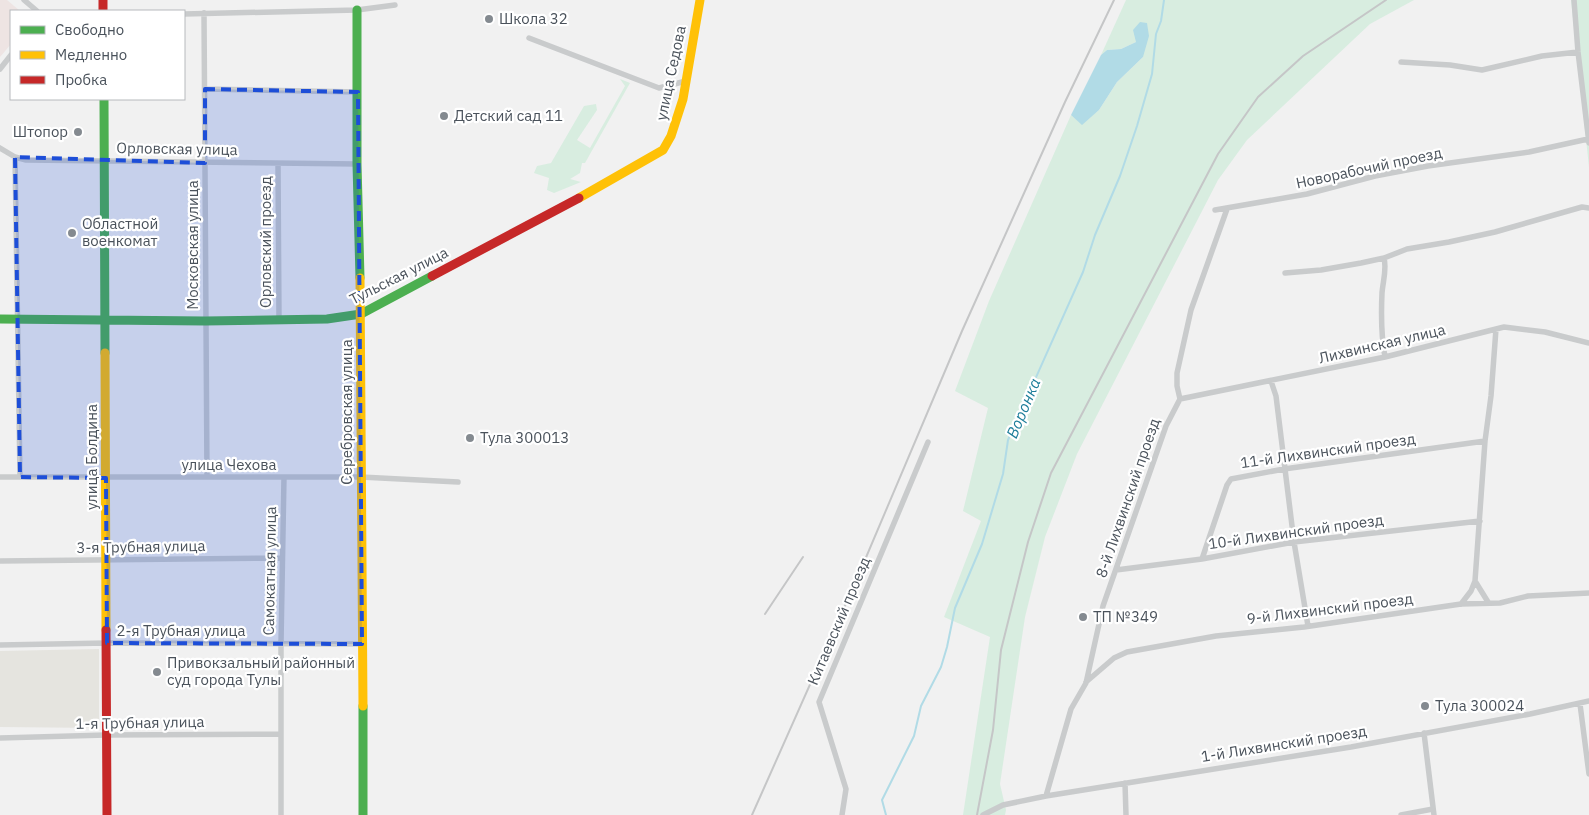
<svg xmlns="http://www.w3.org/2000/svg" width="1589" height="815" font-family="'IBM Plex Sans',sans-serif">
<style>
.commercial{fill:#e5e4df}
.medical{fill:#eee4e3}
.green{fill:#d8ede0}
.water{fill:#b1dbe6}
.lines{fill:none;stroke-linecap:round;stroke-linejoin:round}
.stream{stroke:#b1dbe6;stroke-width:2}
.street{stroke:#c9cbcc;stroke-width:5.5}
.fast{stroke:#4caf50;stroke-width:9}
.slow{stroke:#ffc107;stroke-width:9}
.jam{stroke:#c62828;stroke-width:9}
.rail{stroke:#c5c6c7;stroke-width:2}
.marked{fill:#1d4ed8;fill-opacity:0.2;stroke:#1d4ed8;stroke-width:4;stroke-dasharray:10 6;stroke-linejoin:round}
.poi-dot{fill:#848a90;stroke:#fff;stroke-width:2}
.labels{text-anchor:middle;stroke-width:4.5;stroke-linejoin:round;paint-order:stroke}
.poi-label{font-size:15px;fill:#4a525b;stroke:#fff;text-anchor:start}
.street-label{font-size:15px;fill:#4a525b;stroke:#fff}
.water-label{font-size:16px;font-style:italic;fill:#1e7e9a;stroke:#fff}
</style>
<rect width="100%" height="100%" fill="#f1f1f1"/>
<path class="commercial" d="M99,649V728L0,727V651Z"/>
<path class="medical" d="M0,0H7L20,11H11V44L0,57Z"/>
<path class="green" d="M1126,0H1414L1370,24L1247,140L1218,180L1077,454L1045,537L1025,617L1000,784L1006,810L1005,815H963L990,637L944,617L981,521L963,511L988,408L955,391L989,301L1071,115L1082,124L1099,110L1117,82L1143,57L1136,42L1121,49L1107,50L1101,55Z
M1571,0H1589V167Z
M620,79L630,83L585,163H582L580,173L570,179L581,182L554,193L547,190L549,178L534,173L537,166L551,163L584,106L596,104L597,110L577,140L590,148L625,86Z"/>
<path class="water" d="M1140,22L1147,23L1149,36L1143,57L1117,82L1099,110L1082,125L1071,115L1101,55L1107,50L1121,49L1136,42L1133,30Z"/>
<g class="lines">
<path class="stream" d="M886,815L882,800L914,736L921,706L941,667L947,647L955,608L982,544L1003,474L1008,440L1083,272L1095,235L1120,176L1137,126L1152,74L1156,34L1161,21L1164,0"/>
<path class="street" d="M24,0L37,11
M1574,0L1578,52L1589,143
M204,13L207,477
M184,14L357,10L395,5
M529,38L659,88L686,81
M1401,62L1450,65L1482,70L1542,56L1578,52
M0,69L11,55
M205,89L358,92
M0,148L15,157L26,160L357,164
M15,157L20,477
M278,164L279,320
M1215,210L1307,194L1375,176L1428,166L1529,152L1588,139
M1384,258C1387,269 1383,281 1382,293C1381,315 1381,336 1385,357
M1285,273L1321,270L1361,263L1384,258L1407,249L1449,242L1495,232L1582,207L1589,208
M1271,381L1276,396L1294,542L1308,626
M1180,399L1385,357L1504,327L1545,332L1589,343
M0,477H361L458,482
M1202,559L1227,485L1231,479L1284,469L1485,441
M0,561L282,558
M1116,570L1202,559L1294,542L1480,521
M1488,602L1475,581L1485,441L1491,396L1496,329
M1461,604L1471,591L1475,581
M0,645L107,643L362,644
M1086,682L1114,658L1127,652L1216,636L1304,627L1461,604L1500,603L1528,596L1589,593
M1580,704L1589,774
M1424,733L1434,815
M0,738L106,735L280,734
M1125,783L1126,815
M1046,796L1071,709L1086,683L1103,606L1166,426L1180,399L1177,386V373L1191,310L1227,209
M281,815V643L284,477
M842,815L846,789L819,702L928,442
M983,815L1003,805L1046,796L1351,747L1530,714L1589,701
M1401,815L1433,809"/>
<path class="fast" d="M357,10V164L360,278
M104,99L105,353
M0,319L205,321L327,319L361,314L432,276
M363,706V815"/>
<path class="slow" d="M579,198L663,150L671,136L683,99L700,0
M360,278L363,706
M105,353L106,630"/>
<path class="jam" d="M103,0V11
M432,276L579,198
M106,630L107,815"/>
<path class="rail" d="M765,614L803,557
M752,815L856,581L962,331L1065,102L1114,0
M977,815L993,730L1001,650L1028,542L1051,473L1218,154L1258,97L1303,56L1386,0"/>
</g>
<path class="marked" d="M205,89L358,92L362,644L107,643L106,478L20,477L15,157L205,163Z"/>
<g class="poi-dot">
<circle cx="489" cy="19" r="5"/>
<circle cx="444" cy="116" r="5"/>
<circle cx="78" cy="132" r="5"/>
<circle cx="72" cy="233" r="5"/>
<circle cx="470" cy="438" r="5"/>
<circle cx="1083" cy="617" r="5"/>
<circle cx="157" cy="672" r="5"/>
<circle cx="1425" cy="706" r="5"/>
</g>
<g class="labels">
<g class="poi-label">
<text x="499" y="24">Школа 32</text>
<text x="454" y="121">Детский сад 11</text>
<text x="68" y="137" text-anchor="end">Штопор</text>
<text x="82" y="229">Областной<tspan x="82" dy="17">военкомат</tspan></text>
<text x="480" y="443">Тула 300013</text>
<text x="1093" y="622">ТП №349</text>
<text x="167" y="668">Привокзальный районный<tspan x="167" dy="17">суд города Тулы</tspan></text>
<text x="1435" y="711">Тула 300024</text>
</g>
<g class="street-label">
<text transform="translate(671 73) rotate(-78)" y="5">улица Седова</text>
<text transform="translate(177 149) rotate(1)" y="5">Орловская улица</text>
<text transform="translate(1369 168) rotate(-12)" y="5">Новорабочий проезд</text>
<text transform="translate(266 242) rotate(-90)" y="5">Орловский проезд</text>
<text transform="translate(193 245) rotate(-90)" y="5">Московская улица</text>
<text transform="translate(399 276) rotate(-27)" y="5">Тульская улица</text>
<text transform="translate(1382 344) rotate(-13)" y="5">Лихвинская улица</text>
<text transform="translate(347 412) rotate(-90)" y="5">Серебровская улица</text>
<text transform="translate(1328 451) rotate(-8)" y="5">11-й Лихвинский проезд</text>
<text transform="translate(92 457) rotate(-90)" y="5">улица Болдина</text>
<text x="229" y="470">улица Чехова</text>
<text transform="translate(1128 498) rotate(-71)" y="5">8-й Лихвинский проезд</text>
<text transform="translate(1296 532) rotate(-8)" y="5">10-й Лихвинский проезд</text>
<text transform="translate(141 547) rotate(-1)" y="5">3-я Трубная улица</text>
<text transform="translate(270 571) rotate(-89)" y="5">Самокатная улица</text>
<text transform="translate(1330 609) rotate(-7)" y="5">9-й Лихвинский проезд</text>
<text transform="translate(839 621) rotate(-67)" y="5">Китаевский проезд</text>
<text x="181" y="636">2-я Трубная улица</text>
<text transform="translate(140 723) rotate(-1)" y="5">1-я Трубная улица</text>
<text transform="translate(1284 744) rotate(-9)" y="5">1-й Лихвинский проезд</text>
</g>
<g class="water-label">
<text transform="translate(1023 408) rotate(-67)" y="6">Воронка</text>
</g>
</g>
<rect x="10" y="10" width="175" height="90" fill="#ffffff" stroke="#b7babd"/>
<rect x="20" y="26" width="25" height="8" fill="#4caf50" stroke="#b7babd"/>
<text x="55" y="35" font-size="15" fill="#4a525b">Свободно</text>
<rect x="20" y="51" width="25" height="8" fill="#ffc107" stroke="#b7babd"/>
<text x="55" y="60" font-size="15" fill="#4a525b">Медленно</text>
<rect x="20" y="76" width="25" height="8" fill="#c62828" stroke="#b7babd"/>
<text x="55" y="85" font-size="15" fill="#4a525b">Пробка</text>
</svg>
